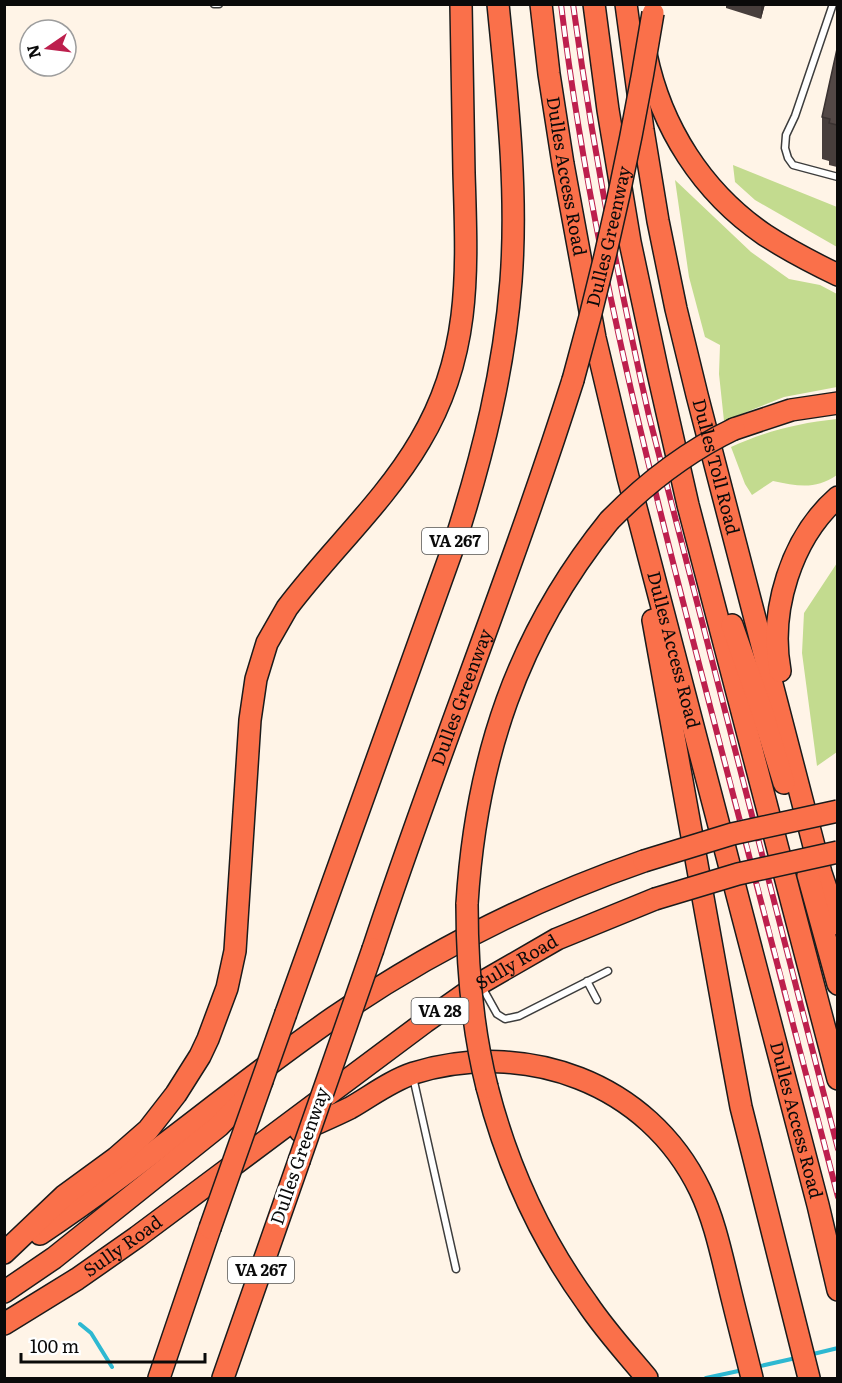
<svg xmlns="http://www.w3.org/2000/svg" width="842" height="1383" font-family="Literata,serif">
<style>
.forest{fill:#c3db8f}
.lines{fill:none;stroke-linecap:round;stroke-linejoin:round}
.stream{stroke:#2eb8d1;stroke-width:4}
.service-casing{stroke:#3d3d3d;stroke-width:9}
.motorway-casing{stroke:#1b1b1b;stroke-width:24}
.service{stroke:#fff;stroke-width:6}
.motorway{stroke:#fa704a;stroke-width:21}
.rail-casing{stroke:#bd1f4d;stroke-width:6}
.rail{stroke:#fff;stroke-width:4;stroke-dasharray:11;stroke-linecap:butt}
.motorway-bridge-casing{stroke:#1b1b1b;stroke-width:24;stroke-linecap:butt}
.motorway-bridge{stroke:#fa704a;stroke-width:21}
.wall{fill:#473e3c}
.shaded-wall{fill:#3a3231}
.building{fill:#534846;stroke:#3a3231;stroke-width:1.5}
.labels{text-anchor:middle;stroke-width:6;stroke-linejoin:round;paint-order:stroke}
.shield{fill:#fff;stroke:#545454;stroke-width:1.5}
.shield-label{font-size:16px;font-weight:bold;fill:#0a0a0a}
.street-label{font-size:18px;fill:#0a0a0a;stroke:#fff}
</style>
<rect width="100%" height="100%" fill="#fff4e7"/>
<path class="forest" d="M733,165L837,207V247L755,200L735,182Z
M675,180L751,252L789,279L820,285L837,294V387L784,397L724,421L719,374L720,345L705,337L689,277Z
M837,419V475C815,490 798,486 773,481L752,495L745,484L731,447C767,431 798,423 837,419Z
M837,563V752L817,766L802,653L804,613Z"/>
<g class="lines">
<path class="stream" d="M80,1324L91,1333L112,1367
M809,1355L838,1348
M756,1367L796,1358
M706,1378L743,1370"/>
<g class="service-casing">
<path id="service" d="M214,4H219
M833,4L795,116L786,135L785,148L788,158L793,165L838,177
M587,981L597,1000
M482,987L497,1014L505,1019L519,1016L608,971
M413,1077L456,1269"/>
</g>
<g class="motorway-casing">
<g id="motorway">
<path id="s1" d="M541,4L549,74L563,164L595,338L628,477L818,1205L838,1290"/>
<path d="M594,4L608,110L630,242L658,373L688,505L838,1079"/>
<path id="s2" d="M626,4L643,130L658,221L676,309L697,395L821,873L838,924"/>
<path d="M646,54C661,127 702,192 765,235C788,250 813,263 838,275"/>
<path d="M734,429L791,410L838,403"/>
<path d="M653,620L733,1064L741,1107L809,1378"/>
<path d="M732,625L763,714L784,783"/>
<path d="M780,671C769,611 791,538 838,497"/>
<path d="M808,875L838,984"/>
<path d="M467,904C476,759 517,635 609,521"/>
<path id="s3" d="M373,949C436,758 512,572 573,380"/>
<path d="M286,1013L456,539C483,454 504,370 511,281C518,189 507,96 498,4"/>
<path d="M487,1087C507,1165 540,1238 587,1303C605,1330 627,1354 647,1378"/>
<path d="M300,1131C317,1123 334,1116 350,1108C371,1096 390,1081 414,1073C525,1039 648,1082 700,1190C713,1217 720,1248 727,1277C735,1311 744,1345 752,1378"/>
<path d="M40,1234C141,1167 233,1087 333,1018C429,952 534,899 644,861"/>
<path d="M4,1253L64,1196L116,1158L148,1130L176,1094L200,1056L208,1039L227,988L235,951L250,720L256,679L267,643L287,608C329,552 385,501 420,441C472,354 467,270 464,173C463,117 462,61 461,4"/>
<path d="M4,1292L54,1258L219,1126L262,1081"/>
<path id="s4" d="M4,1324L77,1279L137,1237L425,1022L479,984L557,939L655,899"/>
<path d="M159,1378L210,1228"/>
<path d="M223,1378L299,1161"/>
</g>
</g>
<use href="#service" class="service"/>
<use href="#motorway" class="motorway"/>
<g class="rail-casing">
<path id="rail" d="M561,4C588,227 642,444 698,660C745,839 792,1018 838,1197
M573,4C592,143 618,280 649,416L838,1149"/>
</g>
<use href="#rail" class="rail"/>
<g class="motorway-bridge-casing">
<g id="motorway-bridge">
<path id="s5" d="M573,380C607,259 633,137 653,13"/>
<path d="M609,521C646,483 686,452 734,429"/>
<path d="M644,861L732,834L838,811"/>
<path d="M655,899L738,874L838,852"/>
<path d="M467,904C467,966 472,1027 487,1087"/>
<path d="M299,1161L373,949"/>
<path d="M210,1228L286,1013"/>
</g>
</g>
<use href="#motorway-bridge" class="motorway-bridge"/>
</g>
<path class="wall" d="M726,4H765L761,19L726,8Z
M837,49V167L829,165V161L822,159V117Z"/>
<path class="shaded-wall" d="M761,4H765L761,19Z"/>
<path class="building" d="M837,49V125L829,123L830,119L822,117Z"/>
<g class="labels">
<g class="shield">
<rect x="422" y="528" width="66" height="26" rx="4.5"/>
<rect x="411.5" y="998" width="57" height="26" rx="4.5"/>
<rect x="228" y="1257" width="66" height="26" rx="4.5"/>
</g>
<g class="shield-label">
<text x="455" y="547">VA 267</text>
<text x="440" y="1017">VA 28</text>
<text x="261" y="1276">VA 267</text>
</g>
<g class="street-label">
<text dy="6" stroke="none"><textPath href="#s1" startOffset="174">Dulles Access Road</textPath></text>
<text dy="6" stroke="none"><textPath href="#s5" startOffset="148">Dulles Greenway</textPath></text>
<text dy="6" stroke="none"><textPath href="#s2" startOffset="472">Dulles Toll Road</textPath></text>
<text dy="6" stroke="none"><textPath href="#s1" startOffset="660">Dulles Access Road</textPath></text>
<text dy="6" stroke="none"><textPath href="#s3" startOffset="267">Dulles Greenway</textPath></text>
<text dy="6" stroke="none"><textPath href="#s4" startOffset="628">Sully Road</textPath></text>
<text dy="6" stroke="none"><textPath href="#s1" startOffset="1146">Dulles Access Road</textPath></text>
<text transform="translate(300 1156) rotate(-71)" y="6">Dulles Greenway</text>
<text dy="6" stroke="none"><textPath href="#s4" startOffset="142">Sully Road</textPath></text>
</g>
</g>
<rect width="842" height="1383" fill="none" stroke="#0a0a0a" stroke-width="12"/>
<g transform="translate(48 48) rotate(256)"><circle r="28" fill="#ffffff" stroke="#9d9d9d" stroke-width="1.5"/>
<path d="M0-4.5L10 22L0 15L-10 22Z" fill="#bd1f4d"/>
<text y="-9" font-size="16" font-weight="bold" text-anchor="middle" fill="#0a0a0a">N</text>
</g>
<path d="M21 1353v9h184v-9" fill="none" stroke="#0a0a0a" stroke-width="3"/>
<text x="30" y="1353" font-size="18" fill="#0a0a0a" stroke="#ffffff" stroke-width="4.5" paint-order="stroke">100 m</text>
</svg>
